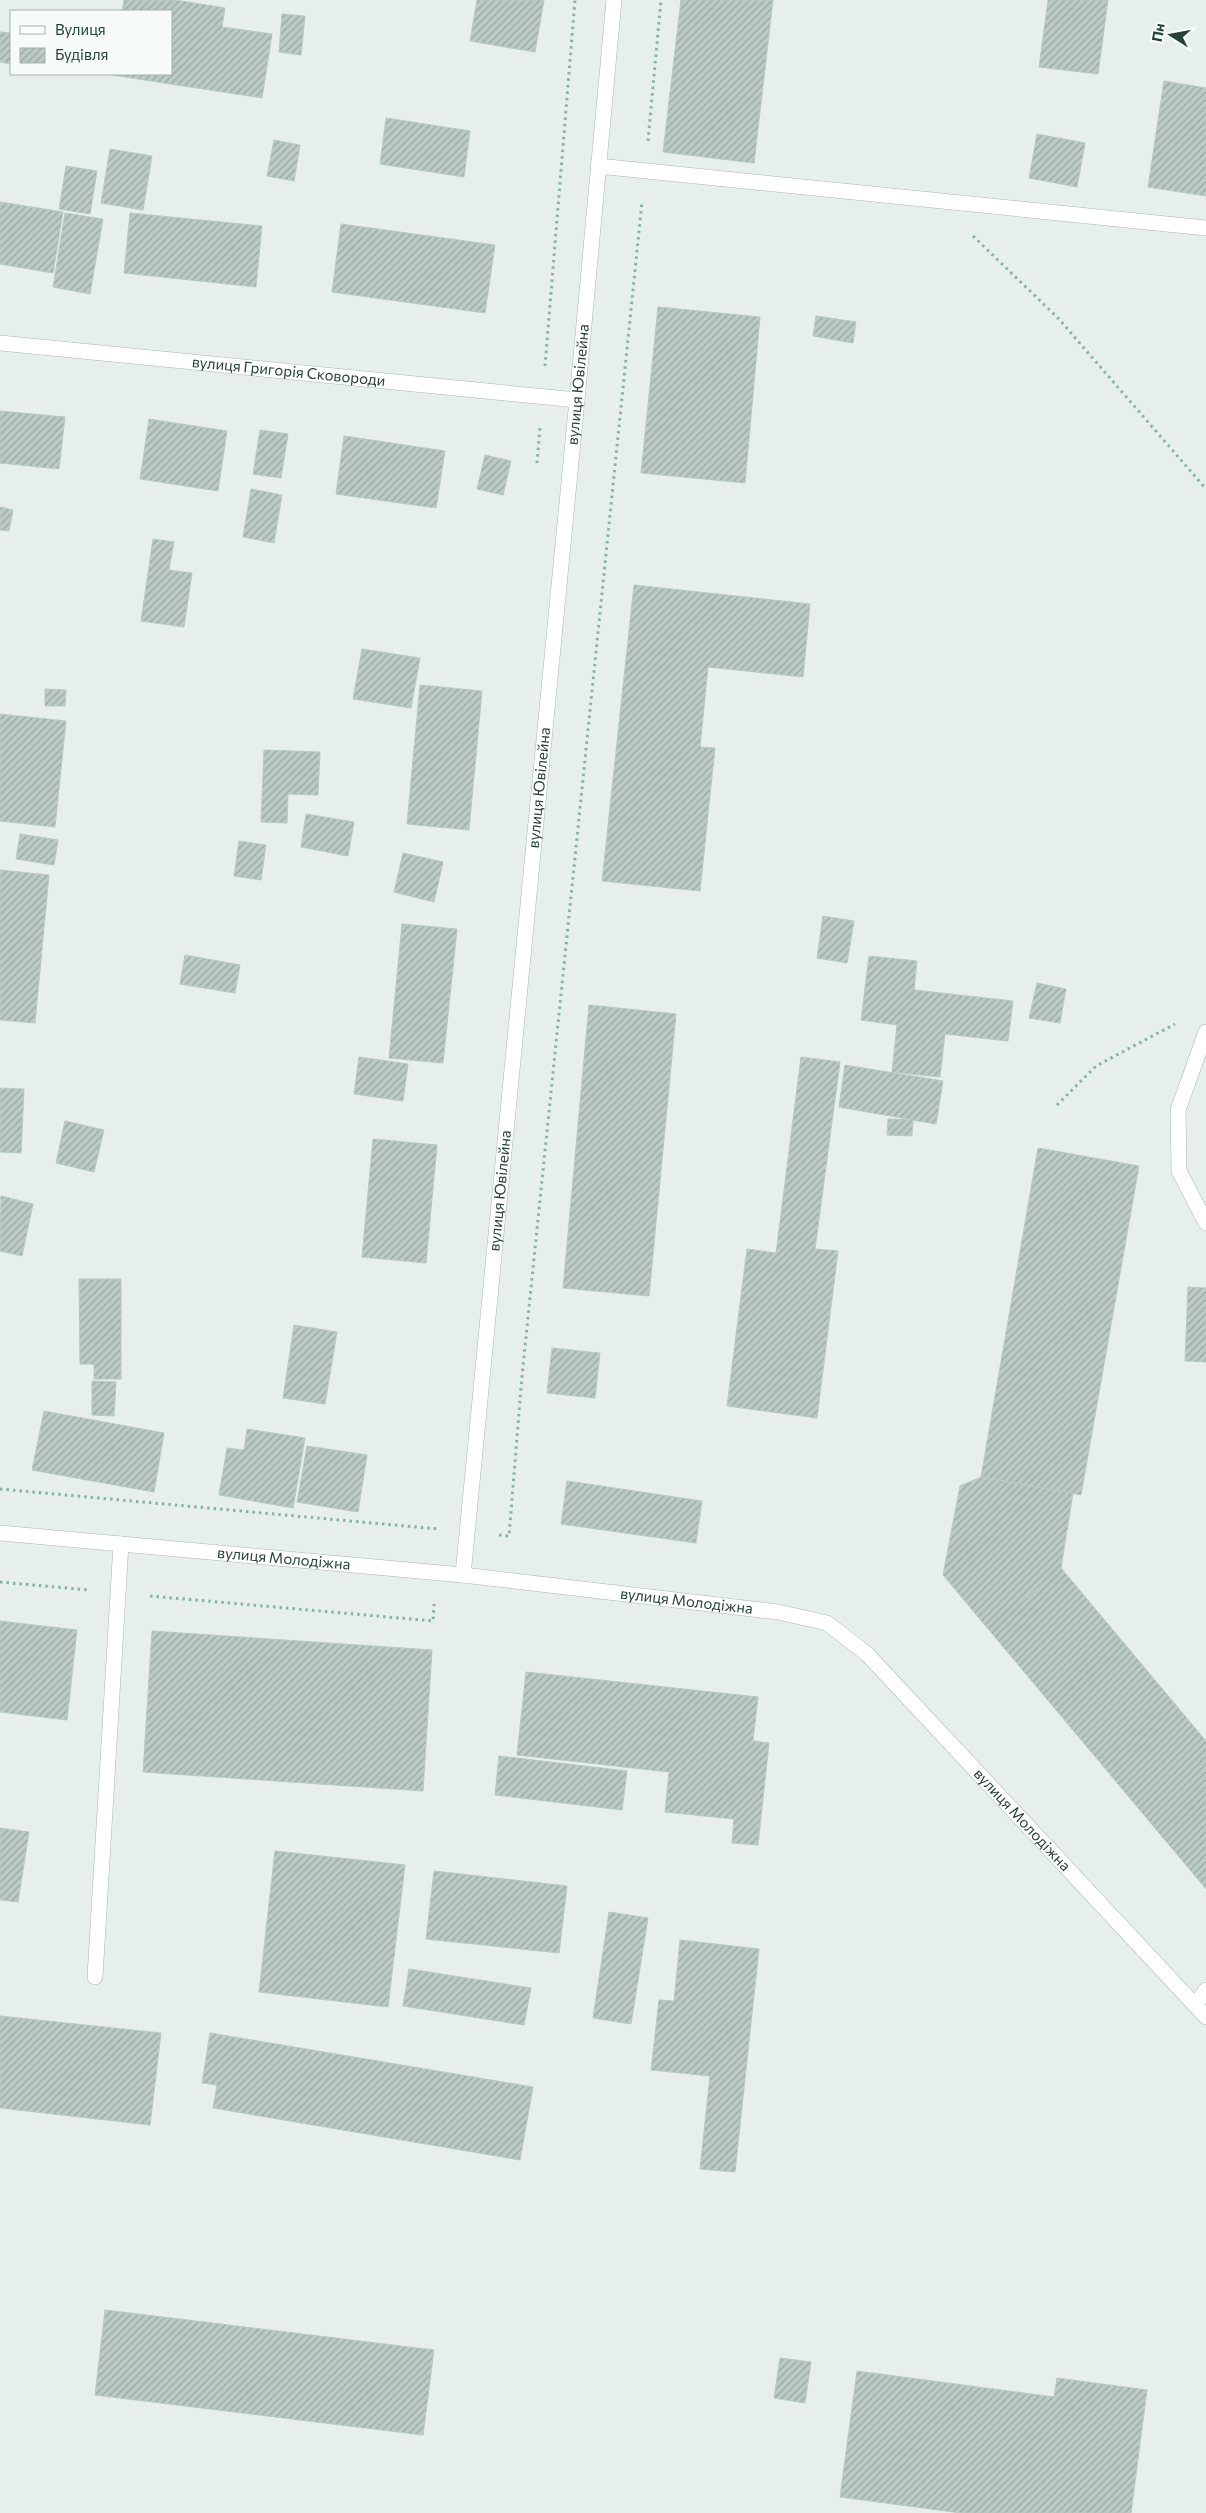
<svg xmlns="http://www.w3.org/2000/svg" width="1206" height="2513" font-family="Commissioner,sans-serif">
<style>
.building{fill:url(#building-hatch);stroke:#b8c9c2}
.lines{fill:none;stroke-linecap:round;stroke-linejoin:round}
.service-casing{stroke:#a8b8b2;stroke-width:16}
.minor-casing{stroke:#a8b8b2;stroke-width:16}
.path{stroke:#86b3a5;stroke-width:3;stroke-dasharray:2.5 4;stroke-linecap:butt}
.service{stroke:#fff;stroke-width:15}
.minor{stroke:#fff;stroke-width:15}
.labels{text-anchor:middle;stroke-width:4;stroke-linejoin:round;paint-order:stroke}
.street-label{font-size:15px;fill:#24423a;stroke:#f7fbf9}
</style>
<defs>
<pattern id="building-hatch" width="6" height="6" patternUnits="userSpaceOnUse" patternTransform="scale(1.25)"><rect width="6" height="6" fill="#bbcac4"/><path d="M-1 1l2-2M0 6l6-6M5 7l2-2" fill="none" stroke="#98a6a0"/></pattern>
</defs>
<rect width="100%" height="100%" fill="#e6efeb"/>
<path class="building" d="M124,0H175L225,8L222,27L272,34L262,98L112,75L171,74V11H122Z
M477,0H544L535,52L470,41Z
M681,0H773L754,163L663,152Z
M1048,0H1108L1098,74L1039,67Z
M282,14L305,16L301,55L279,52Z
M0,32L11,33V64L0,62Z
M1164,81L1206,88V196L1148,187Z
M386,118L470,131L464,177L380,164Z
M1037,134L1085,143L1077,187L1029,178Z
M274,140L300,145L294,181L267,176Z
M110,149L152,156L143,210L101,203Z
M66,166L97,171L90,214L59,209Z
M0,202L63,212L53,273L0,264Z
M65,213L103,219L90,294L53,287Z
M130,213L262,226L256,287L124,273Z
M341,224L495,245L485,313L332,292Z
M658,307L760,317L745,483L641,473Z
M816,316L856,322L853,343L813,336Z
M0,411L65,417L59,469L0,463Z
M149,419L227,431L218,491L140,479Z
M260,430L288,434L281,478L253,474Z
M344,436L445,451L436,508L336,494Z
M485,455L511,461L503,495L477,489Z
M251,489L282,495L274,543L243,537Z
M0,507L13,510L9,531L0,530Z
M153,539L174,542L169,570L192,573L184,627L141,621Z
M634,585L810,604L803,677L708,667L700,747L715,748L700,891L602,881Z
M362,649L420,658L411,708L353,699Z
M420,685L482,691L469,830L407,824Z
M45,689L66,690L65,706H45Z
M0,714L66,721L55,827L0,821Z
M264,750L320,752L318,795L288,794L287,823L261,822Z
M306,814L354,822L348,856L301,847Z
M20,834L58,840L54,865L16,859Z
M239,841L266,845L261,880L234,876Z
M403,853L443,862L434,902L394,892Z
M0,870L49,875L35,1023L0,1020Z
M823,916L854,921L847,963L817,958Z
M402,924L457,929L443,1063L389,1058Z
M185,955L240,965L235,993L180,984Z
M869,956L917,961L914,990L1013,1001L1008,1041L945,1034L940,1077L892,1072L897,1025L861,1020Z
M1037,983L1066,989L1060,1023L1029,1018Z
M589,1005L676,1014L649,1296L563,1288Z
M359,1057L408,1064L403,1101L354,1094Z
M801,1057L840,1062L815,1249L838,1251L817,1418L727,1406L747,1249L776,1253Z
M845,1065L943,1081L936,1124L839,1107Z
M0,1088L24,1089L21,1153L0,1152Z
M888,1119L913,1120L912,1136L887,1135Z
M65,1121L104,1130L94,1172L56,1163Z
M373,1139L437,1145L426,1263L362,1257Z
M1038,1148L1139,1166L1081,1495L981,1477Z
M1,1196L33,1204L22,1256L0,1251Z
M79,1279H121V1379H94V1364H80Z
M1188,1287L1206,1288V1362L1185,1361Z
M294,1325L337,1332L325,1404L283,1398Z
M552,1348L600,1353L595,1398L547,1393Z
M92,1381L116,1382L114,1416L92,1415Z
M44,1411L164,1433L154,1492L32,1470Z
M247,1429L305,1438L293,1508L219,1495L227,1448L244,1450Z
M307,1446L367,1455L358,1512L297,1502Z
M981,1477L1073,1493L1061,1568L989,1630L943,1575L960,1486Z
M567,1481L702,1501L696,1543L561,1524Z
M1061,1568L1206,1741V1889L989,1630Z
M0,1621L77,1630L67,1720L0,1712Z
M152,1631L432,1650L423,1791L143,1772Z
M526,1672L758,1697L753,1741L769,1743L758,1845L732,1843L734,1819L665,1812L669,1772L517,1755Z
M499,1756L627,1771L622,1810L495,1795Z
M0,1828L29,1832L18,1902L0,1900Z
M275,1851L405,1865L388,2007L259,1992Z
M434,1871L567,1886L559,1953L426,1939Z
M609,1912L648,1918L631,2024L593,2018Z
M680,1940L759,1949L735,2172L700,2169L710,2076L651,2070L659,2000L674,2001Z
M409,1969L531,1988L524,2025L403,2006Z
M0,2016L161,2033L150,2125L0,2108Z
M210,2033L533,2087L520,2160L213,2108L217,2085L202,2083Z
M105,2310L434,2350L423,2435L95,2395Z
M780,2358L811,2362L805,2403L774,2398Z
M857,2371L1054,2397L1057,2378L1147,2390L1131,2513H961L840,2497Z"/>
<g class="lines">
<g class="service-casing">
<path id="service" d="M95,1977L121,1544"/>
</g>
<g class="minor-casing">
<g id="minor">
<path d="M598,166L1206,228"/>
<path id="s1" d="M0,343L577,400"/>
<path d="M1206,1032L1178,1110L1179,1171L1206,1223"/>
<path id="s2" d="M0,1533L463,1575L778,1612L827,1623L867,1654L1206,2017"/>
<path id="s3" d="M463,1575L577,400L614,0"/>
<path d="M1195,2005L1206,1990"/>
</g>
</g>
<path class="path" d="M648,141L661,0
M973,236L1058,318L1206,489
M545,366L575,0
M537,463L540,427
M1057,1105L1096,1066L1175,1024
M0,1489L438,1529
M499,1535L509,1536L522,1376L642,202
M0,1582L89,1590
M150,1596L433,1621L434,1604"/>
<use href="#service" class="service"/>
<use href="#minor" class="minor"/>
</g>
<g class="labels">
<g class="street-label">
<text dy="5" stroke="none"><textPath href="#s1" startOffset="290">вулиця Григорія Сковороди</textPath></text>
<text dy="5" stroke="none"><textPath href="#s3" startOffset="1196">вулиця Ювілейна</textPath></text>
<text dy="5" stroke="none"><textPath href="#s3" startOffset="791">вулиця Ювілейна</textPath></text>
<text dy="5" stroke="none"><textPath href="#s3" startOffset="386">вулиця Ювілейна</textPath></text>
<text dy="5" stroke="none"><textPath href="#s2" startOffset="285">вулиця Молодіжна</textPath></text>
<text dy="5" stroke="none"><textPath href="#s2" startOffset="690">вулиця Молодіжна</textPath></text>
<text dy="5" stroke="none"><textPath href="#s2" startOffset="1110">вулиця Молодіжна</textPath></text>
</g>
</g>
<rect x="10" y="10" width="162" height="65" fill="#f7fbf9" stroke="#a3b1ad"/>
<rect x="20" y="26" width="25" height="8" fill="#ffffff" stroke="#a3b1ad"/>
<text x="55" y="35" font-size="15" fill="#24423a">Вулиця</text>
<rect x="20" y="48" width="25" height="15" fill="url(#building-hatch)" stroke="#a3b1ad"/>
<text x="55" y="60" font-size="15" fill="#24423a">Будівля</text>
<g transform="translate(1171 35) rotate(281)" stroke="#f7fbf9" stroke-width="4" paint-order="stroke">
<path d="M0-4L9 19L0 12L-9 19Z" fill="#24423a"/>
<text y="-8" font-size="14" font-weight="bold" text-anchor="middle" fill="#24423a">Пн</text>
</g>
</svg>
